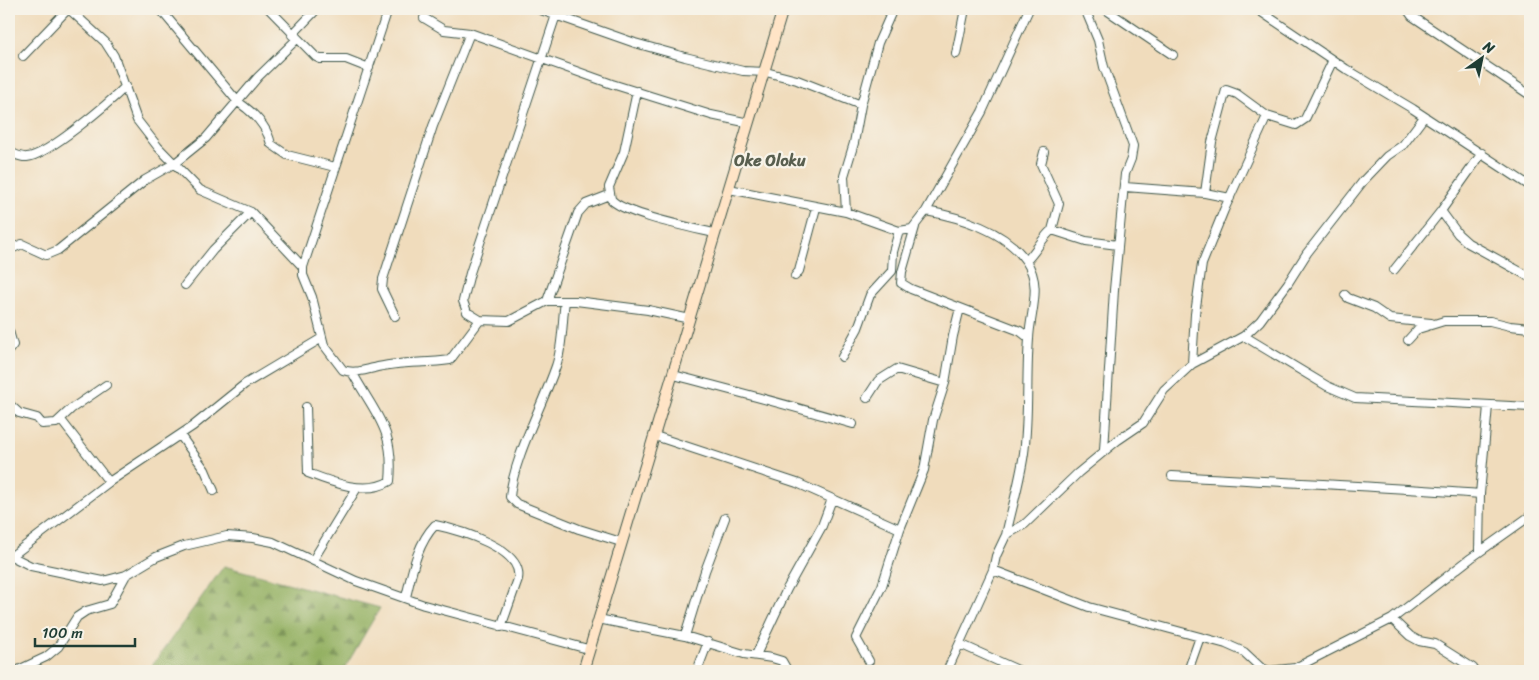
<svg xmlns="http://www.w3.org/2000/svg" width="1539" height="680" font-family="Sriracha,sans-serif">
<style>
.forest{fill:url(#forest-firs);stroke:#5a774c}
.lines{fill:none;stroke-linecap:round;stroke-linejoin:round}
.street-casing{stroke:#3e5548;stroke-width:10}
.secondary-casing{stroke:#3e5548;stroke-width:12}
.street{stroke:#fff;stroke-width:8}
.secondary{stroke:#ffe4c6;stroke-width:10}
.labels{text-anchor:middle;stroke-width:4.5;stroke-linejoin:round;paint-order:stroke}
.quarter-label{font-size:16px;font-weight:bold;fill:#585f4f;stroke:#f7f3e8}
</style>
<defs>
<pattern id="forest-firs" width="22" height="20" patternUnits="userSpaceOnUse" patternTransform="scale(1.25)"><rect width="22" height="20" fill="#94b163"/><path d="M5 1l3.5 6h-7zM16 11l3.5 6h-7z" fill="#789152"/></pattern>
</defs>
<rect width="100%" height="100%" fill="#f7f3e8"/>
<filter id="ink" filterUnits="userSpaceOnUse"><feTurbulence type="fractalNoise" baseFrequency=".02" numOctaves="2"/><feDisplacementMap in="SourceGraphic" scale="10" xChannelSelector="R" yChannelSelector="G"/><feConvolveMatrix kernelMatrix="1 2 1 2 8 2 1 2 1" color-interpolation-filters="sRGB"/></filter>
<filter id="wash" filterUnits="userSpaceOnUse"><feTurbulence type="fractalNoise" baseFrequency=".0096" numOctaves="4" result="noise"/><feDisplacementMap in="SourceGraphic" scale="20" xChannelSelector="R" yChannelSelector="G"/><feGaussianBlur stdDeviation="1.12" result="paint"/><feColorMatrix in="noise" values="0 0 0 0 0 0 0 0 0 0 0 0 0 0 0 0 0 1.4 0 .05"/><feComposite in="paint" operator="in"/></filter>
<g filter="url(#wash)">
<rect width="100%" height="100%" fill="#f0dcbc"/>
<path class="forest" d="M224,566L380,608L343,671H148Z"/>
</g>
<g filter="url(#ink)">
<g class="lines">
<g class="street-casing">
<path id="street" d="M69,9L105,42L114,56L137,120L158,147L200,190L251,212L303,267
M160,9L238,102C253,112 267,126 271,144L287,155L335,167
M269,9L316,57L320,59H346L369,68
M388,9L303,267V275L312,297L324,345L343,370C354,374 364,370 374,368C400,361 425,364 450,360L480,320
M538,9L635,43L685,57L743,71L766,72L797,80L861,105L878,43L893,9
M1085,9L1098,40L1104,67L1133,146L1131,159L1125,174L1114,290L1104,450
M1105,9L1173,55
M1257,9L1346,69L1413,109L1530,186
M1407,9L1412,16L1530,95
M556,15L470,273L463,301L467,312L480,320L509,321L547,301H576L648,310L690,319
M424,18L444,30L470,33L612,84L711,115L749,123
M292,35L317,9
M956,54L965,9
M23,56L68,9
M637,91L624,152L609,187L611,199C622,214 693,228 714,233
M9,152C15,154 21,158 27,157C47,156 110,102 126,86
M1044,152L1041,164L1059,204L1052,230
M1125,187L1205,193L1230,198
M729,189L846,212L899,231L912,229L926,211L982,112L1029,9
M1205,193L1212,142L1226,90L1237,94L1267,116L1296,125L1305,119L1333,60
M926,211C960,217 1006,231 1026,261C1043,286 1030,312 1029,339C1026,377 1029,415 1024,453C1020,481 1012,508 1006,535
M1441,211L1458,234L1468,243L1530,277
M846,212L844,176L854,143L861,105
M915,227L902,272L901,283L911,289L1020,331L1029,338
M9,250L22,244L46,255L58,250L145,180L175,163L206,138L258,77L297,39
M1026,261C1036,252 1044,235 1052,230L1086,241L1118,245
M1394,270L1441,211L1482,153
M795,276L799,271L816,208
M185,285L213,250L251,212
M1345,295L1348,298L1374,308L1390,319L1431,323
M547,301L578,213L586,204L609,195
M565,301C562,322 563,346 556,366C543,404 513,459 510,497L517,504L579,529L621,542
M395,316L382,289L383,279L433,126L470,33
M9,331L13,345L9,350
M1244,336L1327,386L1355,398L1530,407
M1408,340L1418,329L1444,321H1490L1510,326L1530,328
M842,357L858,328L870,295L892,271L893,252L899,231
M1192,364L1195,314L1202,264L1224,210L1267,116
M674,375C734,391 793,406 853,424
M867,398L878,381L897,369L945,383
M9,404L19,413L37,418L42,424L56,423L71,409L106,385
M306,407L308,473C331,482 366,496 390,481C395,429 375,414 352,372
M61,420L109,482
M180,435L205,470L214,491
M655,436L797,483L900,529
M1172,476C1275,482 1378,486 1480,494
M1479,552L1480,494L1488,406
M9,555L31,566L103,581L126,575L156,557L184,546L227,536L253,538L273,542L356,581L424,605L588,649
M13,555L109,482L193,426L245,384L322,338
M313,560L357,488
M993,570L1089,607L1226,644L1244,652L1260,667L1269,671L1295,668L1392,619L1471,558L1530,516
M406,597C412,572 417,544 435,525C459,530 524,549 518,579L501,627
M598,619L685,636L744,654L772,658L782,661L786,668L785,671
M1392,619L1410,636L1419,641L1435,644L1473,668L1472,671
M685,636L705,571L725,518
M960,644L1020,671
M756,655L787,589L822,526L832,499
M869,661L856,638L882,586L900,529L924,470L933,420L945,383L953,336L960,308
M16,671L46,657L58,647L77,617L86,611L110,604L126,575
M697,671L708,642
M947,671L993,570L996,556L1006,535L1025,524L1078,473L1118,440L1143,423L1164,390L1192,364L1244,336L1260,321L1288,283L1307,253L1364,180L1387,156L1403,145L1424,117
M1188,671L1200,637"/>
</g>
<g class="secondary-casing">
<path id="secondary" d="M583,671L783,9"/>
</g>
<use href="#street" class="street"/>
<use href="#secondary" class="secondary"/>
</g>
</g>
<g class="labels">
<g class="quarter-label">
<text x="770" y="166">Oke Oloku</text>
</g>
</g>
<rect width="1539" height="680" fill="none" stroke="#f7f3e8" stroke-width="30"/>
<g transform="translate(1482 58) rotate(33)" stroke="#f7f3e8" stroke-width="4" paint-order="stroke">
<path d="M0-4L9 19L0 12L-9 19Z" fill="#1f3d34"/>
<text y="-8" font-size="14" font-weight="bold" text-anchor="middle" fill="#1f3d34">N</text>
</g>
<path d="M35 638v8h100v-8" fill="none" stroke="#1f3d34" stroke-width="2.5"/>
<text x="42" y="638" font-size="15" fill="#1f3d34" stroke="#f7f3e8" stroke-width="4" paint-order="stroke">100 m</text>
</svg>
